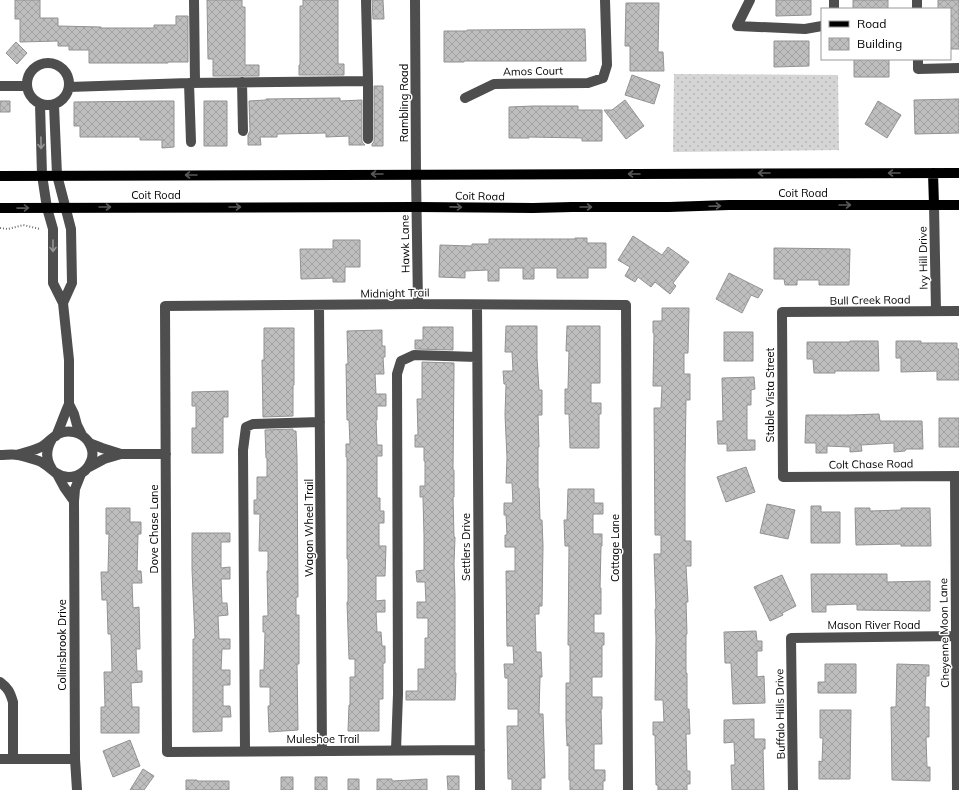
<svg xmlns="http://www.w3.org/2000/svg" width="959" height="790" font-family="Mulish,sans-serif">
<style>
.grass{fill:url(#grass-dots)}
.building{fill:url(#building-cross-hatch);stroke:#929292}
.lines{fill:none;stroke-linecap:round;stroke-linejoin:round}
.path{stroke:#707070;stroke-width:2;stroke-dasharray:1 2;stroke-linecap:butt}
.minor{stroke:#4e4e4e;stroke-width:10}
.major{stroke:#000;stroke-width:10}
.oneway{stroke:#959595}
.oneway2{stroke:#595959}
.labels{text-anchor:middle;stroke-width:3;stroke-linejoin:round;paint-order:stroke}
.street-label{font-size:11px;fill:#000;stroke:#fff}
</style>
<defs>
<pattern id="grass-dots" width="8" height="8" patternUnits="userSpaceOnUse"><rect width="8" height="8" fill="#d5d5d5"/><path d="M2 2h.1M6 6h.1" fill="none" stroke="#b5b5b5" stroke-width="1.8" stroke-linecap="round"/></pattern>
<pattern id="building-cross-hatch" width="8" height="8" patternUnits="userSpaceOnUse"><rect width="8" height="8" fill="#bebebe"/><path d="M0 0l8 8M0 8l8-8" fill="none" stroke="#a2a2a2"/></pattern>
</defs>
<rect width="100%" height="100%" fill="#fff"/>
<path class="grass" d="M674,74L838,75L839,150L673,152Z"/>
<path class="building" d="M15,0H40V18H58V26L101,27V28H154V25H176V16H188V62H168V63H89V50H69V46H58V41L20,42V19H15Z
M207,0H242V7H245V65H259V76H213V59H208Z
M303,0H338V64H344V75H299V65H300V6H303Z
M372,0H383L384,19H373Z
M776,0H811V15L776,16Z
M853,0H888V9H853Z
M938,0H959V49H950V9H938Z
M626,3H659L658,52H663L664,71H630V46H625Z
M585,29L586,61H464V62H444V31H467V30Z
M774,41H809V66L774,67Z
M16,42L27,53L17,64L6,53Z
M854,59H889V77H854Z
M632,75L660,85L654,104L625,95Z
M374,86H383V146H372V144L374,142Z
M340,98V101L362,100V142L365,145H349V136L326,137V133L277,134V137H260L261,145H248V135L250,131L249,101L266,100V99Z
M959,99V133L915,134L914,100Z
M625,100L644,126L626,139L604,110H612Z
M0,101H10V112H0Z
M162,101H174V147L162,148V140H140V137H80V126H74V102Z
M204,101H227V146H204Z
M878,101L901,115L887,138L865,124Z
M533,106H578V110H602V141H582V138L529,137V138H509V107Z
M633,236L662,255L668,247L689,262L673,283L676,286L670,294L655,282L651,287L638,277L635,282L625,276L630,267L618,260Z
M575,238H587V243H606V268H588V278H557V268H534V279H523V268H499V281H488V270L465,271V278L439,277L440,245L472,246V244H489V239H575Z
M333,240H360V267H345V282H333V278L301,279L300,249H333Z
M774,248L850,249L849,285H819V280H797V285H785L784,279H774Z
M729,273L763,290L758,298L751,295L742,313L716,299Z
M662,308H689L688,353H684V374H690V400H686L685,467V541H691V566H686L688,602H686L687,634H686V673H687V709H689L690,734H686L687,771H690V784H687V790H658V785H656L655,735H653V722H664L663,700H655L656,638L655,609H656L654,554H661V535H655L654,408H661L662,386H653L654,333H653V321H662Z
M506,326H537V358L539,390H542V415H538L539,447H538V488H539L540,520H542L543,546L542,606H539V614H535L536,652H541L542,677H540L539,714H543L545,778H541V790H512V779H508L507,726H518V709H508V678H505L504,664H514L513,646H507L506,571H515V547H505V535H507L506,515H504V503H513L512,483H506L507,458L505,415L506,384H504L503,371H513L512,352H505Z
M567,326H600V383H591V403H601V414H599V448H570L569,414H565V389H568L569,351H566Z
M423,327H453V350L415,349V340H423Z
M264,328H294V385H293V416L263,417L262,360H264Z
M382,330V346H385V357H383L384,374H375L376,394H386V406H377V420H376L377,445H382V456H377V498H380V511H384V523H379V546H386L385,576H376V601L385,600V612H376L377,632H381L382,646H385V663H383V699H379V731H348L349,705H350V677H355V659H349L347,602H348V559H347V457H346V444H350L349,420H347L346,364H348L347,331Z
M724,332H753V361H724Z
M850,341H878L879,371H835V373H814L813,359H807V342H850Z
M896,341H921V343H957V349H959V380H937V371L901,372V358H896Z
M422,362L454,363V368L453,470H454V497H453L454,537H455L454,564L455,595V673H456L455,700H406V691H418V669H425V638H428V618H417V602H426L425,582H417L416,571L424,570V536L423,497H420V486H425V461H424V447H415V435H418L417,399H422Z
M754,377L755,389L751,390V405H747V440H755V450L727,451V444H718L717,421H723L722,378Z
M228,391V417H223V453H192V428H196V406H192V392Z
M879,414L880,421H922L923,449H906L905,451L894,452V443L861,445L862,451L850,452V447L827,446V453H816V443H805L806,415H849Z
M939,418H959V447H939Z
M293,429V431H296L297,457L298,597H296V615H299V664H297L298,730L269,732L268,706H270V687H260V670H264L265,632H263V616H268L267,571H268V551H259L260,514H254V500H257V477H267V458H266L265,430Z
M746,467L755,492L726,502L717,477Z
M568,489H594V503H603V514H593V534H602V546H601L600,588H601V614H594V633H604V645H602V677H592V697H602V709H601L602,744H594V770H605V781H603V790H570V780H569V745L567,746L566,720V683H570V645H568L569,546H565L564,520H567Z
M767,504L795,510L788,539L760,533Z
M811,506H821V512H840V543H811Z
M106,508H130V522H141V534H138L137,571H141L142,583H132L133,608L139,607L140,649H136L137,671H142V682L131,683L132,707H139V733H101V707H105L104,672H112L111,634H108L107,600H102L101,572H108L109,534H106Z
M855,508H870V511L901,510V508H930L931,546H901V544L856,545Z
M192,533H230V542H221V568L230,567V579H221L222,603H227L228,615L218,616L219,639H230V649H222L221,670H230V685H223V706H230L231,717H222V731L193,732V639H195L192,569Z
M811,574H887V582L930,581V611L857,610V604L826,605V612H812Z
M782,575L796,606L782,613L783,615L770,621L754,587Z
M756,631L757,641H762V651H757V677L764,676L765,703L733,704L731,663H725L724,632Z
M825,664H856V693H818V682H825Z
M897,664L929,665V676H926L925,707H929V737H926L927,767H930V781L892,780L891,707H896Z
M820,710H851L850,779H819V761L822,762L823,738H820Z
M754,719V739H765V749H763L764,790H732L731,765H735L734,742L724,743V720Z
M130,740L140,766L113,777L103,751Z
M143,769L154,776L144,790H130Z
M447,776H459V790H448Z
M281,777H293V790H281Z
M315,777H327V790H315Z
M348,779H359V790H348Z
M377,779H392V781L427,779V790H377Z
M186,780H197V781H229V790H186Z"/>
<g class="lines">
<path class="path" d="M0,228L8,229L23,225L40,229"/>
<path class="minor" d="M194,0L195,83
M366,0L368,81
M415,0L416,174L418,304
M750,0L737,26L805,29L822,26
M917,0V9
M834,9V0
M918,59V69L959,68
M27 84a21 21 0 1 1 42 0a21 21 0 1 1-42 0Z
M242,82L243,131
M189,83L191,142
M0,86H27
M69,87L189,83L368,81V139
M465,98L494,84L588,83L603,78L607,65L605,0
M40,104L42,175L47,208L53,229V283L63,303L69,360V404L74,414L77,425L82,435
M54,105L57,175L71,229L72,283L63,303
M934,205L936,311
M477,305L480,790
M319,306L322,751
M959,311L782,312L783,477L959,476
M56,436C61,425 64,415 69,404
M89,443L102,448L121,454H166
M0,455C6,455 13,454 18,455C25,456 32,459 39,461C46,464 50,469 56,473C69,482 86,475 91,461C94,454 92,447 88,441C81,432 68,429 58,434C51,438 47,444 41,447C33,451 25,452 17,455
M89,467L104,459L121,454
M52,469C45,459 46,449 52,439
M57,474L64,487L74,501
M955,476L957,790
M0,682C8,688 10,692 13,702V759
M396,750L398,694L397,374L401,361L414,355L477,357
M480,750L167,752L165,306L418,304L626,305L628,790
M245,751L243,450L246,427L253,424L320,422
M0,759H75
M77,790L75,759L74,501L75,489L81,474
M793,790L791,638L956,636"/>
<path class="major" d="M933,173L934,205
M0,176L959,173
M0,208L417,207L533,208L572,207H669L729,205H959"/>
</g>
<defs><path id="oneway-shaft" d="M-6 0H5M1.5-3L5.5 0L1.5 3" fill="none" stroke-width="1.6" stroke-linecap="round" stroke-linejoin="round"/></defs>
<g class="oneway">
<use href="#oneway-shaft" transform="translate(41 143) rotate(89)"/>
<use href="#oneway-shaft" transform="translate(53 246) rotate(90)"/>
</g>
<g class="oneway2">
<use href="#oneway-shaft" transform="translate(764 173) rotate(180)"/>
<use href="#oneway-shaft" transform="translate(894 173) rotate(180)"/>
<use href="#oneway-shaft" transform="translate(377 174) rotate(180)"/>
<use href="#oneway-shaft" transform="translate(634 174) rotate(180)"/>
<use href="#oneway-shaft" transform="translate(191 175) rotate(180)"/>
<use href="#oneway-shaft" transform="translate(845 205)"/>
<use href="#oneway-shaft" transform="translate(715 206) rotate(-2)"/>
<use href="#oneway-shaft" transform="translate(105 207)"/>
<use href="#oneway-shaft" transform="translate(235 207)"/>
<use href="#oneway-shaft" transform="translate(456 207) rotate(1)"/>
<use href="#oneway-shaft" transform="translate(586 207)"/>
<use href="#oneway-shaft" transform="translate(23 208) rotate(-1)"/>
</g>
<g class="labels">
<g class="street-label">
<text transform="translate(533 71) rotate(-1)" y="4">Amos Court</text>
<text transform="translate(404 103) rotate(-90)" y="4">Rambling Road</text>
<text x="803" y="197">Coit Road</text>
<text x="156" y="199">Coit Road</text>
<text transform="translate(480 196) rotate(1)" y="4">Coit Road</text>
<text transform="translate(405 244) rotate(-91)" y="4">Hawk Lane</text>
<text transform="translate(923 258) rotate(-91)" y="4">Ivy Hill Drive</text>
<text transform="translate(395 293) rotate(-1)" y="4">Midnight Trail</text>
<text transform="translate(870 300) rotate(-1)" y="4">Bull Creek Road</text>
<text transform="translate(770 395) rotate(-90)" y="4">Stable Vista Street</text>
<text transform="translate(871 464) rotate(-1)" y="4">Colt Chase Road</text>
<text transform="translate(309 528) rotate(-90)" y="4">Wagon Wheel Trail</text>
<text transform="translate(154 529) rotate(-90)" y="4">Dove Chase Lane</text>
<text transform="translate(466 547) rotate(-90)" y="4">Settlers Drive</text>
<text transform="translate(615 548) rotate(-90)" y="4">Cottage Lane</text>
<text x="874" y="629">Mason River Road</text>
<text transform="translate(944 633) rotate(-91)" y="4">Cheyenne Moon Lane</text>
<text transform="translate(62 645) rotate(-90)" y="4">Collinsbrook Drive</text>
<text transform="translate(780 714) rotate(-91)" y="4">Buffalo Hills Drive</text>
<text x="323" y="743">Muleshoe Trail</text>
</g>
</g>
<rect x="821" y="8" width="130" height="52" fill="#ffffff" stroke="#999999"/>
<rect x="829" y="21" width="20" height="6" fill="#000000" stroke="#999999"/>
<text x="857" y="28" font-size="12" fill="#000000">Road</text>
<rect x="829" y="38" width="20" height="12" fill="url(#building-cross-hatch)" stroke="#999999"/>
<text x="857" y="48" font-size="12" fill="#000000">Building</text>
</svg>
